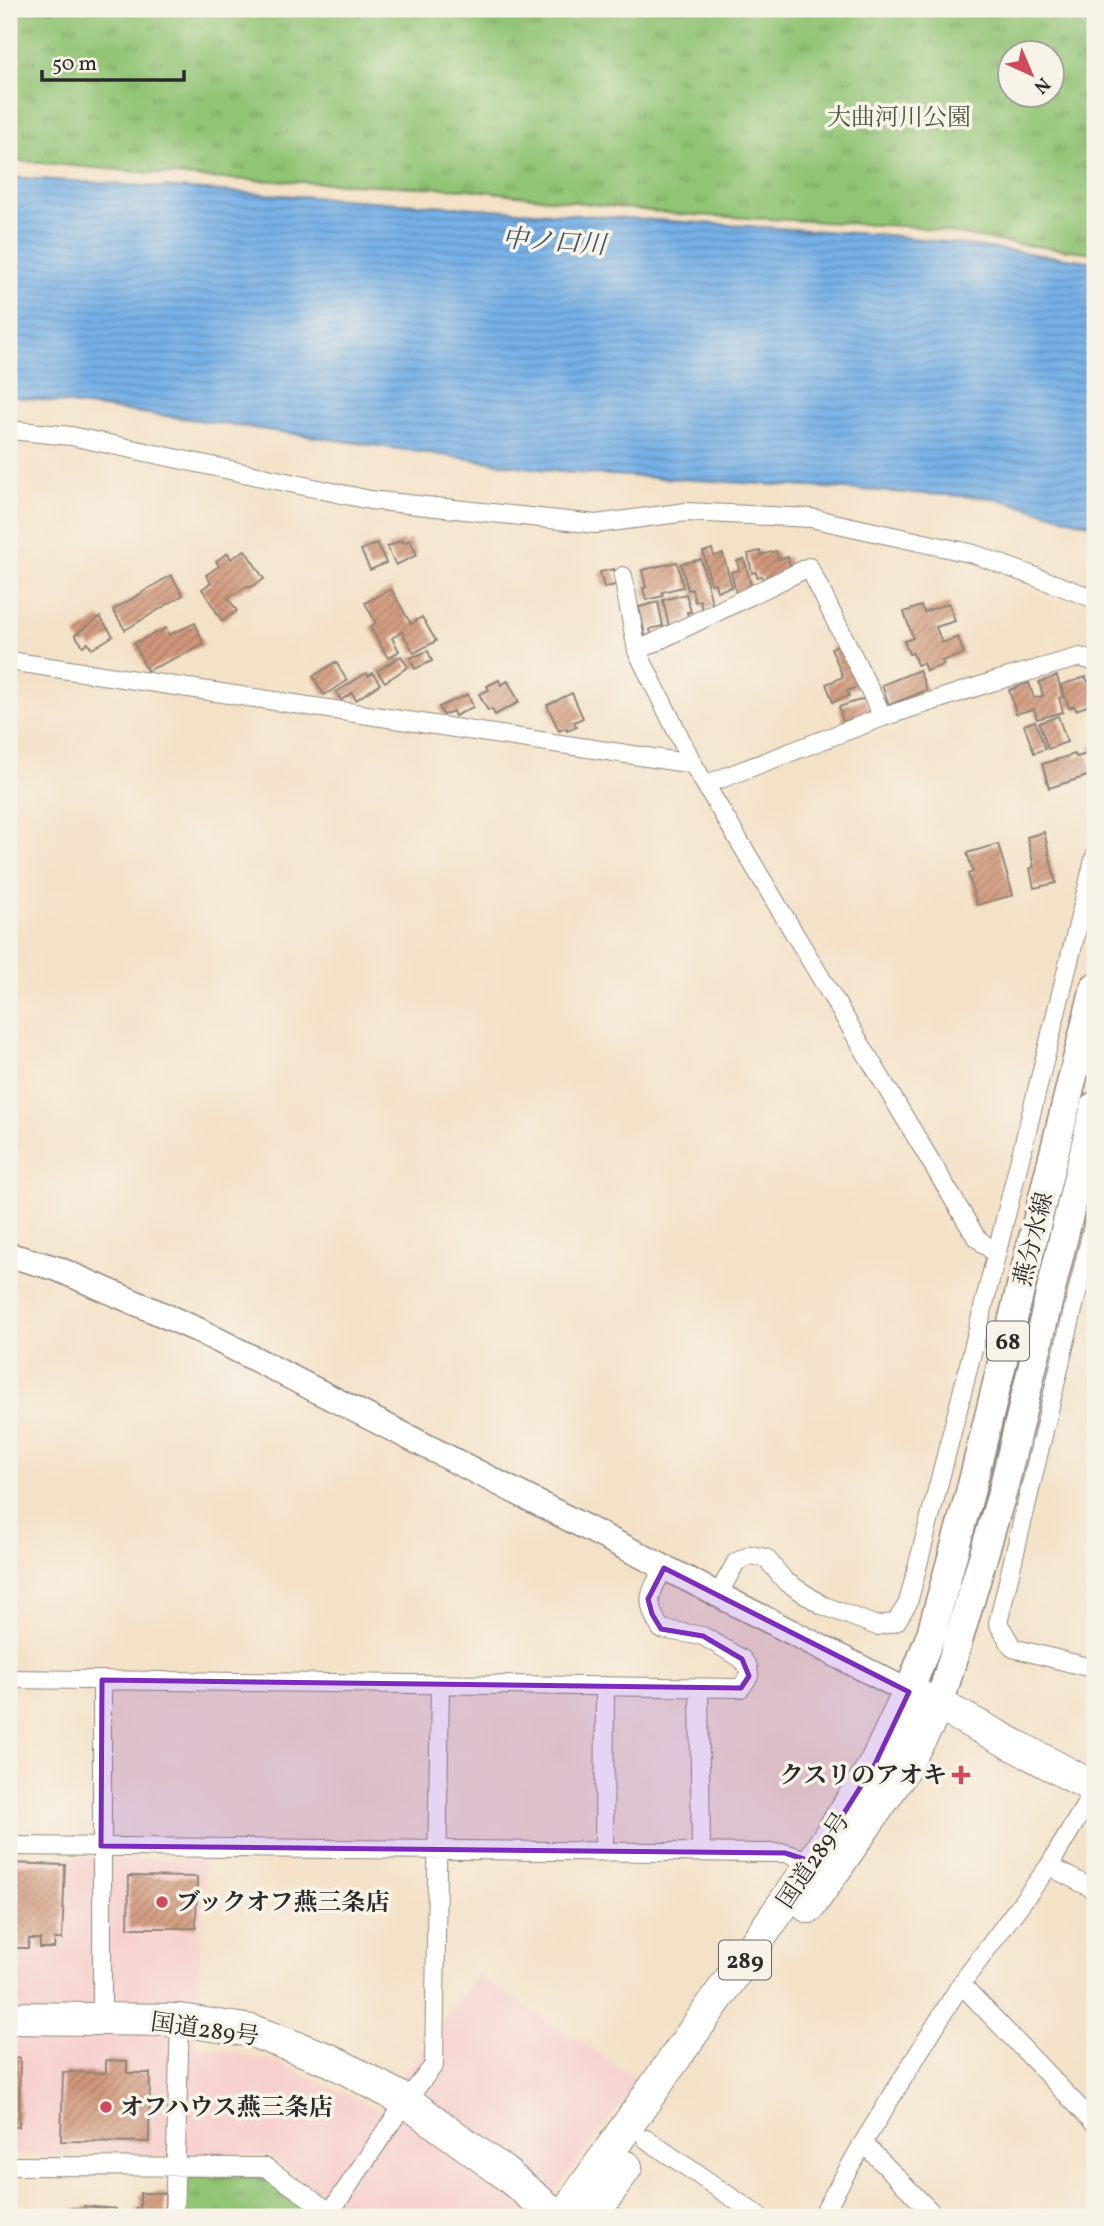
<svg xmlns="http://www.w3.org/2000/svg" width="1104" height="2226" font-family="Vollkorn,'Noto Serif JP',serif">
<style>
.built{fill:#f7d0cd}
.grass{fill:url(#grass-tufts);stroke:#5e7850;stroke-width:2;fill-rule:evenodd}
.water{fill:url(#water-rules);stroke:#506e89;stroke-width:2}
.building{fill:url(#building-hatch)}
.lines{fill:none;stroke-linecap:round;stroke-linejoin:round}
.street-casing{stroke:#90867a;stroke-width:20}
.secondary-casing{stroke:#90867a;stroke-width:27}
.primary-casing{stroke:#90867a;stroke-width:31}
.highway-casing{stroke:#90867a;stroke-width:34}
.street{stroke:#fff;stroke-width:18}
.secondary{stroke:#fff;stroke-width:24}
.primary{stroke:#fff;stroke-width:28}
.highway{stroke:#fff;stroke-width:32}
.marked{fill:#7b2cbf;fill-opacity:0.2;stroke:#7b2cbf;stroke-width:5;stroke-linejoin:round}
.poi-dot{fill:#d1495b;stroke:#f7f3e8;stroke-width:2.5}
.labels{text-anchor:middle;stroke-width:7;stroke-linejoin:round;paint-order:stroke}
.shield{fill:#f7f3e8;stroke:#686764;stroke-width:2}
.shield-label{font-size:23px;font-weight:bold;fill:#2b2b2b}
.park-label{font-size:24px;fill:#4a5941;stroke:#f7f3e8}
.street-label{font-size:24px;fill:#2b2b2b;stroke:#f7f3e8}
.poi-label{font-size:24px;font-weight:bold;fill:#2b2b2b;stroke:#f7f3e8;text-anchor:start}
.water-label{font-size:26px;font-style:italic;fill:#425363;stroke:#f7f3e8}
</style>
<defs>
<pattern id="grass-tufts" width="24" height="20" patternUnits="userSpaceOnUse" patternTransform="scale(1.75)"><rect width="24" height="20" fill="#92c474"/><path d="M3 7l-1-3M5 7V3M7 7l1-3M15 17l-1-3M17 17v-4M19 17l1-3" fill="none" stroke="#779f5f"/></pattern>
<pattern id="water-rules" width="6" height="5" patternUnits="userSpaceOnUse" patternTransform="scale(1.75)"><rect width="6" height="5" fill="#76b0e7"/><path d="M0 2.5h6" fill="none" stroke="#618fbb"/></pattern>
<pattern id="building-hatch" width="6" height="6" patternUnits="userSpaceOnUse" patternTransform="scale(1.75)"><rect width="6" height="6" fill="#d1977a"/><path d="M-1 1l2-2M0 6l6-6M5 7l2-2" fill="none" stroke="#aa7b64"/></pattern>
</defs>
<rect width="100%" height="100%" fill="#f7f3e8"/>
<filter id="ink" filterUnits="userSpaceOnUse"><feTurbulence type="fractalNoise" baseFrequency=".0143" numOctaves="2"/><feDisplacementMap in="SourceGraphic" scale="14" xChannelSelector="R" yChannelSelector="G"/><feConvolveMatrix kernelMatrix="1 2 1 2 8 2 1 2 1" color-interpolation-filters="sRGB"/></filter>
<filter id="wash" filterUnits="userSpaceOnUse"><feTurbulence type="fractalNoise" baseFrequency=".00686" numOctaves="4" result="noise"/><feDisplacementMap in="SourceGraphic" scale="28" xChannelSelector="R" yChannelSelector="G"/><feGaussianBlur stdDeviation="1.57" result="paint"/><feColorMatrix in="noise" values="0 0 0 0 0 0 0 0 0 0 0 0 0 0 0 0 0 1.4 0 .05"/><feComposite in="paint" operator="in"/></filter>
<g filter="url(#wash)">
<rect width="100%" height="100%" fill="#f4e2c8"/>
<path class="built" d="M9,1856L205,1860L195,2045L277,2062L378,2110L477,1974L639,2080L535,2217H351L271,2156L9,2154Z"/>
<path class="grass" d="M9,9H1095V253L1008,243L919,227L675,214L467,189L206,178L9,160ZM1010,52H1052V94H1010Z
M192,2176L260,2177L271,2181L312,2213L313,2217H184V2183Z"/>
<path class="water" d="M9,177L897,236L1095,262V526L994,498L560,472L197,420L9,396Z"/>
<g id="blocks">
<path class="building" d="M402,540L403,543L410,540L417,555L396,565L387,547Z
M377,543L386,563L370,570L361,550Z
M712,549L714,556L723,554L732,587L717,591L715,583L711,584L703,552Z
M245,550L264,579L249,588L247,586L228,598L237,611L222,621L202,589L211,583L206,575L219,566L216,561L228,553L231,559Z
M760,551L761,555L776,551L778,559L788,557L791,570L763,581L762,576L757,577L756,572L752,573L748,554Z
M701,559L713,607L702,610L700,600L695,602L692,589L688,590L681,564Z
M744,559L752,589L736,593L731,572L739,570L737,561Z
M677,562L683,587L662,592L663,596L646,600L643,588L646,587L642,570Z
M614,569L618,584L604,588L600,572Z
M171,575L183,595L125,630L113,610Z
M391,589L411,624L422,617L436,641L414,653L402,632L392,638L399,651L388,658L370,627L376,623L365,603Z
M686,594L691,612H687L689,620L669,627L663,600Z
M658,602L663,626L650,629L651,635L645,636L639,607Z
M949,603L955,621L936,627L942,643L958,637L964,654L942,661L944,665L926,671L923,663L917,665L913,653L909,654L904,641L913,638L904,612L921,606L924,612Z
M100,617L113,636L92,649L88,643L83,646L75,635Z
M195,623L204,645L147,671L134,643L166,628L169,635Z
M843,643L860,686L847,691L849,696L833,702L826,684L843,677L831,648Z
M428,651L432,661L415,669L410,658Z
M401,656L408,667L385,682L377,671Z
M336,662L347,681L324,695L313,676Z
M919,670L927,690L889,705L882,685Z
M367,673L368,676L373,673L380,684L356,700L352,693L341,700L336,692Z
M1057,676L1063,697L1059,698L1063,712L1037,719L1034,709L1016,714L1009,690L1029,683L1034,698L1043,696L1039,682Z
M1086,677L1088,682L1095,680V703L1076,710L1074,706L1069,708L1061,685Z
M499,680L501,685L508,681L519,702L495,715L492,709L488,711L479,694L489,690L487,686Z
M572,693L583,718L574,722L577,727L567,731L566,728L559,731L547,705Z
M468,694L473,707L455,716L453,711L443,715L439,707Z
M866,698L870,714L843,722L839,707Z
M1058,716L1067,742L1048,749L1039,723Z
M1035,721L1045,749L1034,753L1024,725Z
M1095,744V763L1090,746Z
M1075,754L1076,757L1087,754L1094,774L1049,788L1042,764Z
M1044,832L1056,883L1034,888L1030,868L1034,867L1027,837Z
M998,844L1013,895L977,905L968,874L973,872L967,853Z
M9,1775H12L11,1797H9Z
M9,1863L65,1865L62,1939H55L54,1948H40V1939H29L28,1948H14V1940H9Z
M129,1876L197,1877L196,1928H128Z
M9,2046H13L12,2059L20,2058L19,2127H12V2136H9Z
M106,2060L127,2061V2073H150L149,2142L61,2141L63,2072L106,2073Z
M140,2193H165V2217H136V2208L140,2209Z
M84,2206L116,2209V2217H72V2208L84,2209Z"/>
</g>
</g>
<g filter="url(#ink)">
<use href="#blocks" fill-opacity="0" stroke="#90867a" stroke-width="2"/>
<g class="lines">
<g class="street-casing">
<path id="street" d="M9,430L71,436L370,500L596,524L686,512L811,518L974,554L1095,599
M623,576L637,651L693,764L976,1237L996,1254
M637,651L809,567L883,717
M9,661L693,764
M707,784L883,717L995,681L1080,657L1095,662
M1095,1218L998,1623L1013,1648L1095,1669
M718,1595L736,1562L751,1555L766,1558L785,1581L822,1605L877,1626L896,1622L908,1603L960,1401L1095,856
M9,1679L741,1688L749,1676L748,1667L742,1659L703,1636L661,1629C644,1602 649,1594 664,1568
M699,1688L701,1852
M9,1846L785,1853L813,1862
M604,1852L605,1686
M1049,1866L1095,1890
M961,1984L1095,2124
M102,2019V1680
M646,2139L760,2217
M863,2143L936,2217
M9,2166L265,2167L330,2212
M174,2217L180,2020
M327,2217L406,2101L434,2065L440,1685
M821,2217L863,2143L961,1984L1049,1866L1095,1789"/>
</g>
<g class="secondary-casing">
<path id="secondary" d="M9,1255L58,1269L198,1330L909,1692"/>
</g>
<g class="primary-casing">
<path id="primary" d="M909,1692L931,1634L971,1489L1095,987
M939,1705L1003,1490L1095,1106"/>
</g>
<g class="highway-casing">
<path id="highway" d="M809,1907L898,1778L939,1705
M9,2018L180,2020L252,2031L330,2060L406,2101L502,2171L558,2217
M563,2217L813,1862L875,1764L909,1692L939,1705L1095,1788
M592,2217L626,2167"/>
</g>
<use href="#street" class="street"/>
<use href="#secondary" class="secondary"/>
<use href="#primary" class="primary"/>
<use href="#highway" class="highway"/>
</g>
</g>
<path class="marked" d="M664,1568L909,1692L875,1764L813,1862L785,1853L101,1846L102,1680L741,1688L749,1676L742,1659L703,1636L661,1629L652,1614L648,1599Z"/>
<g class="poi-dot">
<path d="M957.5 1764.5h7v7h7v7h-7v7h-7v-7h-7v-7h7z"/>
<circle cx="162" cy="1902" r="7"/>
<circle cx="106" cy="2107" r="7"/>
</g>
<g class="labels">
<g class="shield">
<rect x="987" y="1321.5" width="42" height="39" rx="5"/>
<rect x="719" y="1940.5" width="52" height="39" rx="5"/>
</g>
<g class="shield-label">
<text x="1008" y="1349">68</text>
<text x="745" y="1968">289</text>
</g>
<g class="park-label">
<text x="899" y="125">大曲河川公園</text>
</g>
<g class="street-label">
<text transform="translate(1033 1239) rotate(-76)" y="8">燕分水線</text>
<text transform="translate(813 1860) rotate(-56)" y="8">国道289号</text>
<text transform="translate(205 2029) rotate(8)" y="8">国道289号</text>
</g>
<g class="poi-label">
<text x="947" y="1783" text-anchor="end">クスリのアオキ</text>
<text x="176" y="1910">ブックオフ燕三条店</text>
<text x="120" y="2115">オフハウス燕三条店</text>
</g>
<g class="water-label">
<text transform="translate(554 241) rotate(4)" y="9">中ノ口川</text>
</g>
</g>
<rect width="1104" height="2226" fill="none" stroke="#f7f3e8" stroke-width="35"/>
<g transform="translate(1031 74) rotate(136)"><circle r="33" fill="#f7f3e8" stroke="#a5a39c" stroke-width="2"/>
<path d="M0-5L12 26L0 18L-12 26Z" fill="#d1495b"/>
<text y="-10" font-size="19" font-weight="bold" text-anchor="middle" fill="#2b2b2b">N</text>
</g>
<path d="M42 70v10h142v-10" fill="none" stroke="#2b2b2b" stroke-width="3.5"/>
<text x="52" y="70" font-size="21" fill="#2b2b2b" stroke="#f7f3e8" stroke-width="5" paint-order="stroke">50 m</text>
</svg>
